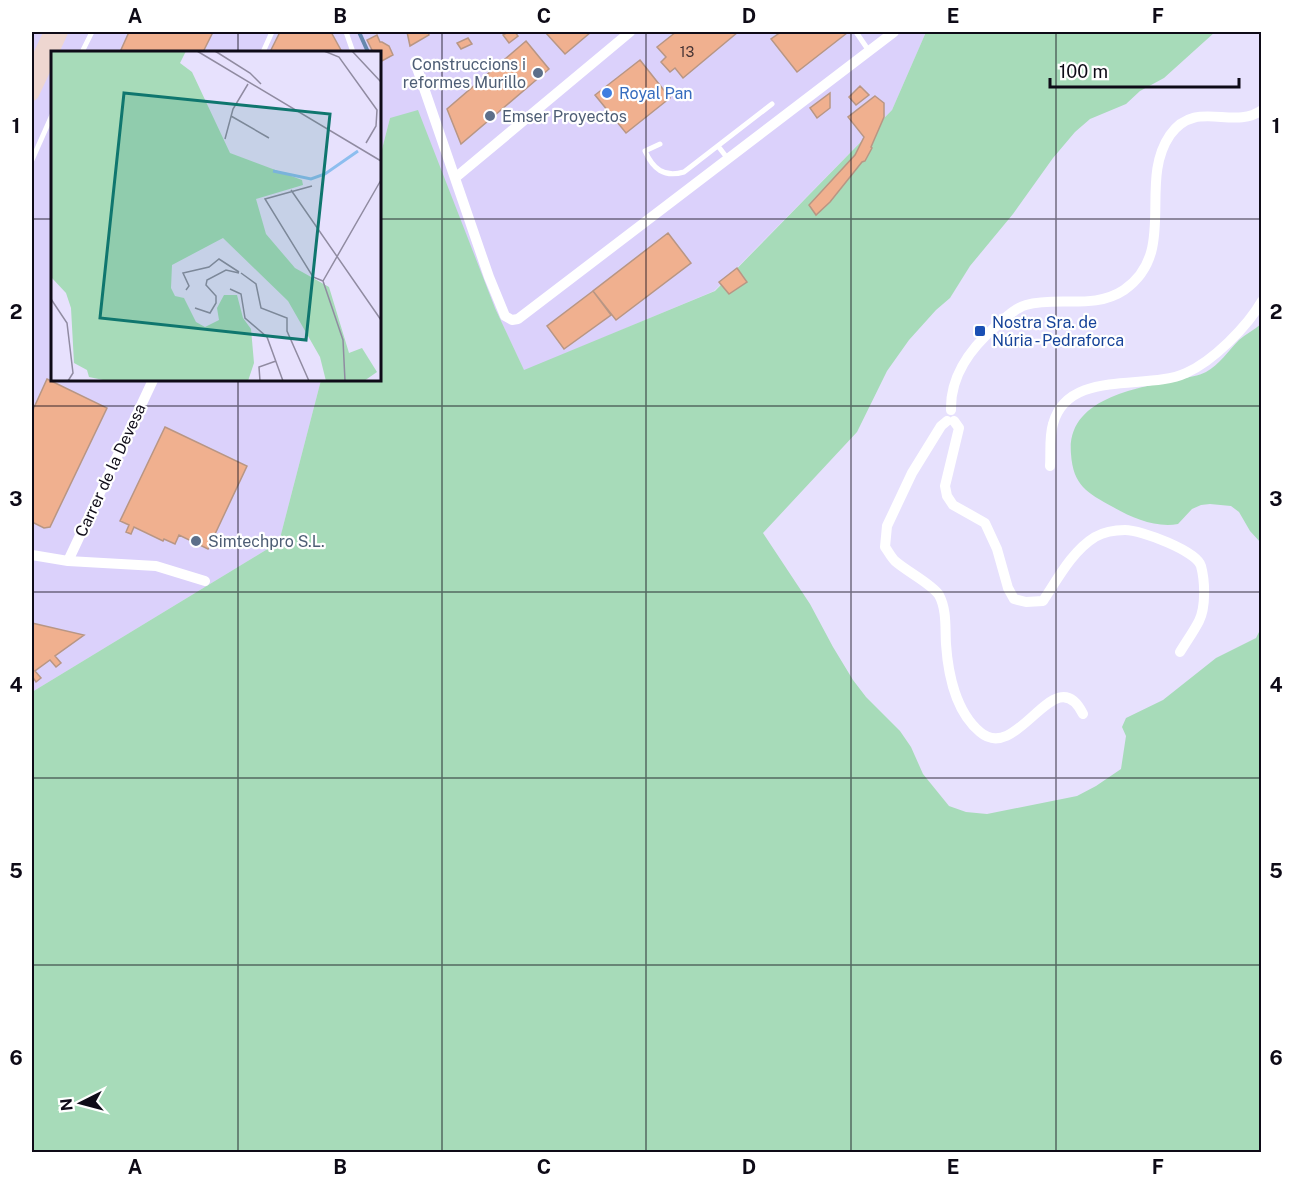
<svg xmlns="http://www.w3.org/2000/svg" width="1293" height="1184" font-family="'Public Sans',sans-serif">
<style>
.built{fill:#dbd1fb}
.green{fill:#a7dbb9}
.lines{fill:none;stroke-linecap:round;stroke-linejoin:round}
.stream{stroke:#6788ae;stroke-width:4}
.building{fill:#f0b08f;stroke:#b89684;stroke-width:1.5}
.lane{stroke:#fff;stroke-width:5}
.street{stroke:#fff;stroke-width:10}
.secondary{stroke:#eed6d0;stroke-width:14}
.grid{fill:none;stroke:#0e0b17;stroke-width:1.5;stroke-opacity:0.55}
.service-dot{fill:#5c6f8a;stroke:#fff;stroke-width:2}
.shop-dot{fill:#3f7fe0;stroke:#fff;stroke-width:2}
.transit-dot{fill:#1a4fb4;stroke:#fff;stroke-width:2}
.labels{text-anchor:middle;stroke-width:4.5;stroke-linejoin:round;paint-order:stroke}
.number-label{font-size:14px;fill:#463435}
.service-label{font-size:16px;fill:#4e5e75;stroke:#fff;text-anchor:start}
.shop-label{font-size:16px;fill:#366cbe;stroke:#fff;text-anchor:start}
.transit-label{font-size:16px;fill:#164399;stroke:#fff;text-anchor:start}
.street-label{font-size:16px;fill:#0e0b17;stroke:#fff}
.inset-river{fill:none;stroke:#8dbeef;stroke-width:3}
.inset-road{fill:none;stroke:#908ba1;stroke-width:1.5}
.view{fill:#0f766e;fill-opacity:0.15;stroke:#0f766e;stroke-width:3}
.inset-edge{fill:none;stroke:#0e0b17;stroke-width:3}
.neatline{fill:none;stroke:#0e0b17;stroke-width:2}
.grid-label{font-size:20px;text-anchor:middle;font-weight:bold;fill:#0e0b17}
</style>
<rect width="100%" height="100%" fill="#e7e1fd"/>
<path class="built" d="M32,32H926L892,110L714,291L524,371L495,308L390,118L380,157V52H52V380H321L279,542L32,692Z"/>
<path class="green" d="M926,32H1215L1164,78L1140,91L1126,104L1090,119L1075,132L1053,158L1013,214L970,266L950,298L936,310L909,340L887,371L857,432L763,533L810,604L833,647L853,680L866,697L900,731L911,747L923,774L949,806L966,812L987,814L1077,796L1096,786L1121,769L1126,736L1122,727L1126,718L1163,700L1216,658L1256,638L1261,628V1152H32V692L279,542L321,380H380V157L390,118L418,110L495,308L524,370L715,291L892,110Z
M1261,324V543L1250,531L1239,512L1231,506L1210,504L1201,505L1192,509L1178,524C1156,528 1132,518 1113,507C1087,493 1073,485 1071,454C1066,397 1139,388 1180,379C1188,377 1199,376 1206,372C1219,365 1229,350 1239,340C1246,334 1254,330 1261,324Z"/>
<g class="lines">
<path class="stream" d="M359,32L368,52"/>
</g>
<path class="building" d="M129,32H213L203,52H120Z
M280,32H331L342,52H270Z
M407,32H428L429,35L410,46Z
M508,32H515L518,36L509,43L503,35Z
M545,32H591L565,54Z
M676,32H738L683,78L675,68L670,72L661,62L666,57L657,47Z
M781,32H846L847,33L797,72L771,39Z
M377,35L380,42H382L389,46L393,55L380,62V52H373L367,40Z
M468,38L472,44L461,49L457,43Z
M526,41L549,69L461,144L447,109Z
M640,60L670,98L626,133L595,95Z
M860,86L869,95L856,105L849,97Z
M830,93V108L817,118L810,108Z
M875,96L884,103V117L871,147L872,148L865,161L862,162L830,202L816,215L809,205L855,155L864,137L848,117Z
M668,233L691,263L616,320L593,291Z
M737,268L747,282L729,294L719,282Z
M593,291L611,315L564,349L547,326Z
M47,379L107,408L50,527L44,528L32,522V412Z
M165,427L247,466L208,549L179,535L175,544L164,539L163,541L134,527L131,534L126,532L129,525L120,521Z
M32,623L84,635L55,656L61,663L56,667L50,660L35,671L41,678L36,682L32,676Z"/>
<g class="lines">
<path class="lane" d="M346,32L353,52
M856,32L869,51
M82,52L92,32
M263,52L272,32
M660,144L645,151C653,169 664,178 684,172L772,104
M718,146L728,159
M32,160L52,115"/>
<path class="street" d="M415,62L489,277L505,316L512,320L518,319L894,32
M455,178L630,32
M951,410C950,375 971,348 996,326C1005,318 1015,308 1026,305C1058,296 1094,310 1124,290C1179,252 1137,183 1170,135C1196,98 1233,131 1262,110
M947,421L941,426L912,473L887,526L885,547C888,551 891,557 895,561C906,571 932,584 939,595C947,610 945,628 946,644C948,674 956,712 980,732C1018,765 1055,657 1083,714
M954,421L959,428L945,486L947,496L953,505L985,523L997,549L1008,588L1014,599L1026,602L1043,601C1057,580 1072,551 1095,537C1104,532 1115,530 1125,530C1141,530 1197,551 1201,566C1205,581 1206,607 1199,621C1194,631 1186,642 1180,652
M1050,466C1051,453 1049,437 1053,424C1068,368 1147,391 1186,373C1213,361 1247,327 1262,301
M32,555L68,561L156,566L205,581
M68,561L153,380"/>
<path class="secondary" d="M32,72L51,32
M32,94L61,32"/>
</g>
<path class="grid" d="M238,32V52M442,32V1152M646,32V1152M851,32V1152M1056,32V1152M32,219H52M380,219H1262M238,380V1152M32,406H1262M32,592H1262M32,778H1262M32,965H1262"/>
<g class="service-dot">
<circle cx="538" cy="73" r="6"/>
<circle cx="490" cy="116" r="6"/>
<circle cx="196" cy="541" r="6"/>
</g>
<circle class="shop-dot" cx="607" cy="93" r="6"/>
<rect class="transit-dot" x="974" y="325" width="12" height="12" rx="3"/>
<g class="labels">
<g class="number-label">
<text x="687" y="57">13</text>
</g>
<g class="service-label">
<text x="526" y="70" text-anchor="end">Construccions i<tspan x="526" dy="18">reformes Murillo</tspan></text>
<text x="502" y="122">Emser Proyectos</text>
<text x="208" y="547">Simtechpro S.L.</text>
</g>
<g class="shop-label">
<text x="619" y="99">Royal Pan</text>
</g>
<g class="transit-label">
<text x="992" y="328">Nostra Sra. de<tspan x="992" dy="18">Núria - Pedraforca</tspan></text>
</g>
<g class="street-label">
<text transform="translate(110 470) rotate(-65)" y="6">Carrer de la Devesa</text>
</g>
</g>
<g transform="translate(51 51)">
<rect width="330" height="330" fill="#e7e1fd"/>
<path d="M0,0H135L129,12L141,21L179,102L251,129L252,134L205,148L215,183L244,217L278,236L298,302L311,297L326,321L313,330H275L269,306L237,250L172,187L121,214L120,237L124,245L133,247L145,271L154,276L168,269L166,257L173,244H186L192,267L200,278L203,312L197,330H57L38,326L36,319L23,312L20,257L15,242L0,226Z" fill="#a7dbb9"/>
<path class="inset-river" d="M222,120L260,128L274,123L307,100"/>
<path class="inset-road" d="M146,0L330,110M164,0L199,22L210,33M273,0L288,6L326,59L325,75L315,92M301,0L330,31M180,65L218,87M174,88L182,58L197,33M261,135L214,148L262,226L272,230M240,139L330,269M190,222L205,233L210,257L236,267V280L258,330M272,230L330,129M272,230L292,289L294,330M179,238L190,243L194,267L216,286L232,330M135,239L138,235L132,222L158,216L168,208L188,221M0,248L16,272L22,322L17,330M144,257L159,262L165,252V245L155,234L156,229L175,219L188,222M209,330L208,316L225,310"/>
<path class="view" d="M73,42L279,63L255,289L49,267Z"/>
<rect width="330" height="330" class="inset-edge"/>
</g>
<rect width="1293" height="1184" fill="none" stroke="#ffffff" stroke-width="66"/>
<g transform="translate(81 1103) rotate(264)" stroke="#ffffff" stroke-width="4.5" paint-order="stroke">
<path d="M0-4.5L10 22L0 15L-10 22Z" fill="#0e0b17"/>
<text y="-9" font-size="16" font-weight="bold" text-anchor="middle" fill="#0e0b17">N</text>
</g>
<path d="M1050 78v9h189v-9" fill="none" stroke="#0e0b17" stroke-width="3"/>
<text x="1059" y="78" font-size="18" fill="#0e0b17" stroke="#ffffff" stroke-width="4.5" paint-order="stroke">100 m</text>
<rect x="33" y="33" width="1227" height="1118" class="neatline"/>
<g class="grid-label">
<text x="135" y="23">A</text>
<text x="340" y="23">B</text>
<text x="544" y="23">C</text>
<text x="749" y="23">D</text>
<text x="953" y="23">E</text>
<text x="1158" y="23">F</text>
<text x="16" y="133">1</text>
<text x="1276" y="133">1</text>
<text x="16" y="319">2</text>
<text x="1276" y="319">2</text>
<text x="16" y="506">3</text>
<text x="1276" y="506">3</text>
<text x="16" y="692">4</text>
<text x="1276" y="692">4</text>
<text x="16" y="878">5</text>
<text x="1276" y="878">5</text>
<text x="16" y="1065">6</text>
<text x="1276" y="1065">6</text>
<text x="135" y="1174">A</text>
<text x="340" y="1174">B</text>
<text x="544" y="1174">C</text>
<text x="749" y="1174">D</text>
<text x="953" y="1174">E</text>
<text x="1158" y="1174">F</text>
</g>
</svg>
